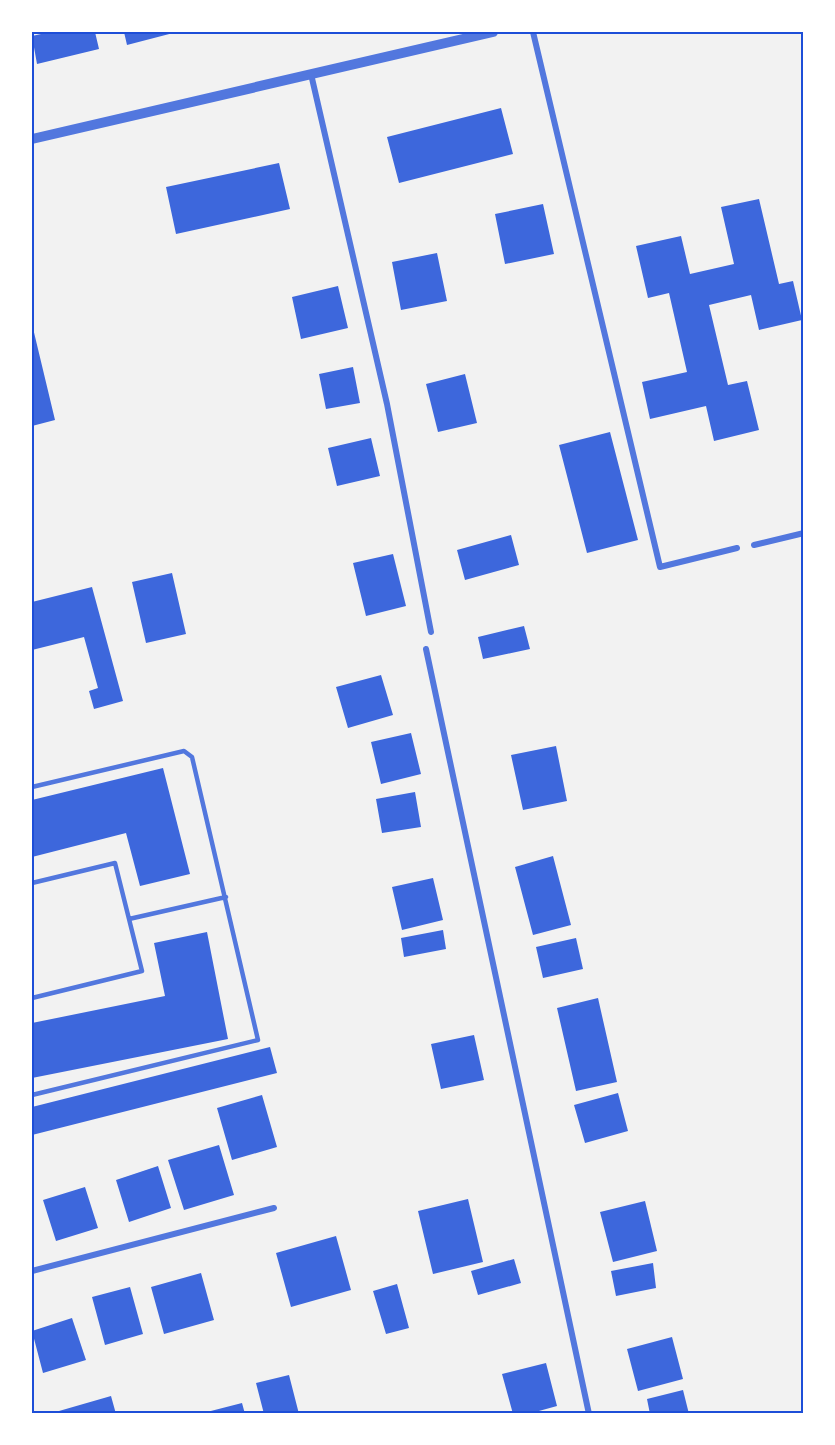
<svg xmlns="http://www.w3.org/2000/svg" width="835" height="1445" font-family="'Sofia Sans Condensed',sans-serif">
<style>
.building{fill:#3d67dc}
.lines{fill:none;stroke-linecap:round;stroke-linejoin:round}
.service{stroke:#5277de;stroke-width:4.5}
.minor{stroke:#5277de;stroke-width:6}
.tertiary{stroke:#5277de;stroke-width:10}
.neatline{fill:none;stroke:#1d4ed8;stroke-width:2}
</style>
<rect width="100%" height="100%" fill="#f2f2f2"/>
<path class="building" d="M50,32H95L99,49L37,64L32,36Z
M124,32H177L127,45Z
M501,108L513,154L399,183L387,137Z
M279,163L290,209L176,234L166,187Z
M759,199L779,284L793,281L802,320L759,330L751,295L709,305L728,385L747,381L759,430L714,441L706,406L650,419L642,382L687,372L669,293L648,298L636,246L681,236L690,274L734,264L721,207Z
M543,204L554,254L505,264L495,214Z
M437,253L447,301L401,310L392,262Z
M338,286L348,328L301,339L292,297Z
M32,324L55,420L32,426Z
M353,367L360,403L326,409L319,374Z
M465,374L477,423L438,432L426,384Z
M610,432L638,540L587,553L559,445Z
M371,438L380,476L337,486L328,448Z
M511,535L519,565L465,580L457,550Z
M393,554L406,606L366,616L353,563Z
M172,573L186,634L146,643L132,582Z
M92,587L123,701L94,709L89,691L98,688L84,637L32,650V602Z
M524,626L530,649L483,659L478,637Z
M381,675L393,715L348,728L336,687Z
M411,733L421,774L381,784L371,742Z
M556,746L567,801L523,810L511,755Z
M163,768L190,874L140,886L126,833L32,857V800Z
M415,792L421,827L382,833L376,799Z
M553,856L571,925L533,935L515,867Z
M433,878L443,920L402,930L392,887Z
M443,930L446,949L404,957L401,938Z
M207,932L228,1039L32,1078V1023L165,996L154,943Z
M576,938L583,969L543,978L536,947Z
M598,998L617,1082L576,1091L557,1008Z
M474,1035L484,1080L441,1089L431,1044Z
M270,1047L277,1073L32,1135V1107Z
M618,1093L628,1131L585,1143L574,1105Z
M262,1095L277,1147L232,1160L217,1108Z
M219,1145L234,1195L184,1210L168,1160Z
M158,1166L171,1208L129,1222L116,1180Z
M85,1187L98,1228L56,1241L43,1200Z
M468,1199L483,1262L433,1274L418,1211Z
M645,1201L657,1251L613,1262L600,1212Z
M336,1236L351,1290L291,1307L276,1253Z
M514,1259L521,1283L478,1295L471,1271Z
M653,1263L656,1288L616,1296L611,1271Z
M201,1273L214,1320L164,1334L151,1287Z
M397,1284L409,1328L386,1334L373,1291Z
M130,1287L143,1334L105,1345L92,1297Z
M72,1318L86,1360L43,1373L32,1331Z
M672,1337L683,1379L638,1391L627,1349Z
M546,1363L557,1406L528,1414H513L502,1374Z
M289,1375L299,1414H264L256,1383Z
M683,1390L689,1414H650L647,1399Z
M111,1396L116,1414H60L59,1411Z
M242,1403L245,1414H203V1413Z"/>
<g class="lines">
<path class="service" d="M32,787L184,751L192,757L258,1040L32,1095
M32,883L115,863L142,971L32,998
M129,919L226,897"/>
<path class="minor" d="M533,32L660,567L737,548
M311,74L387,404L431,632
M754,545L804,533
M426,649L589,1414
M32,1271L274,1208"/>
<path class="tertiary" d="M32,139L493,32"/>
</g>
<rect width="835" height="1445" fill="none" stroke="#ffffff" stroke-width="66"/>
<rect x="33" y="33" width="769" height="1379" class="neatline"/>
</svg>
